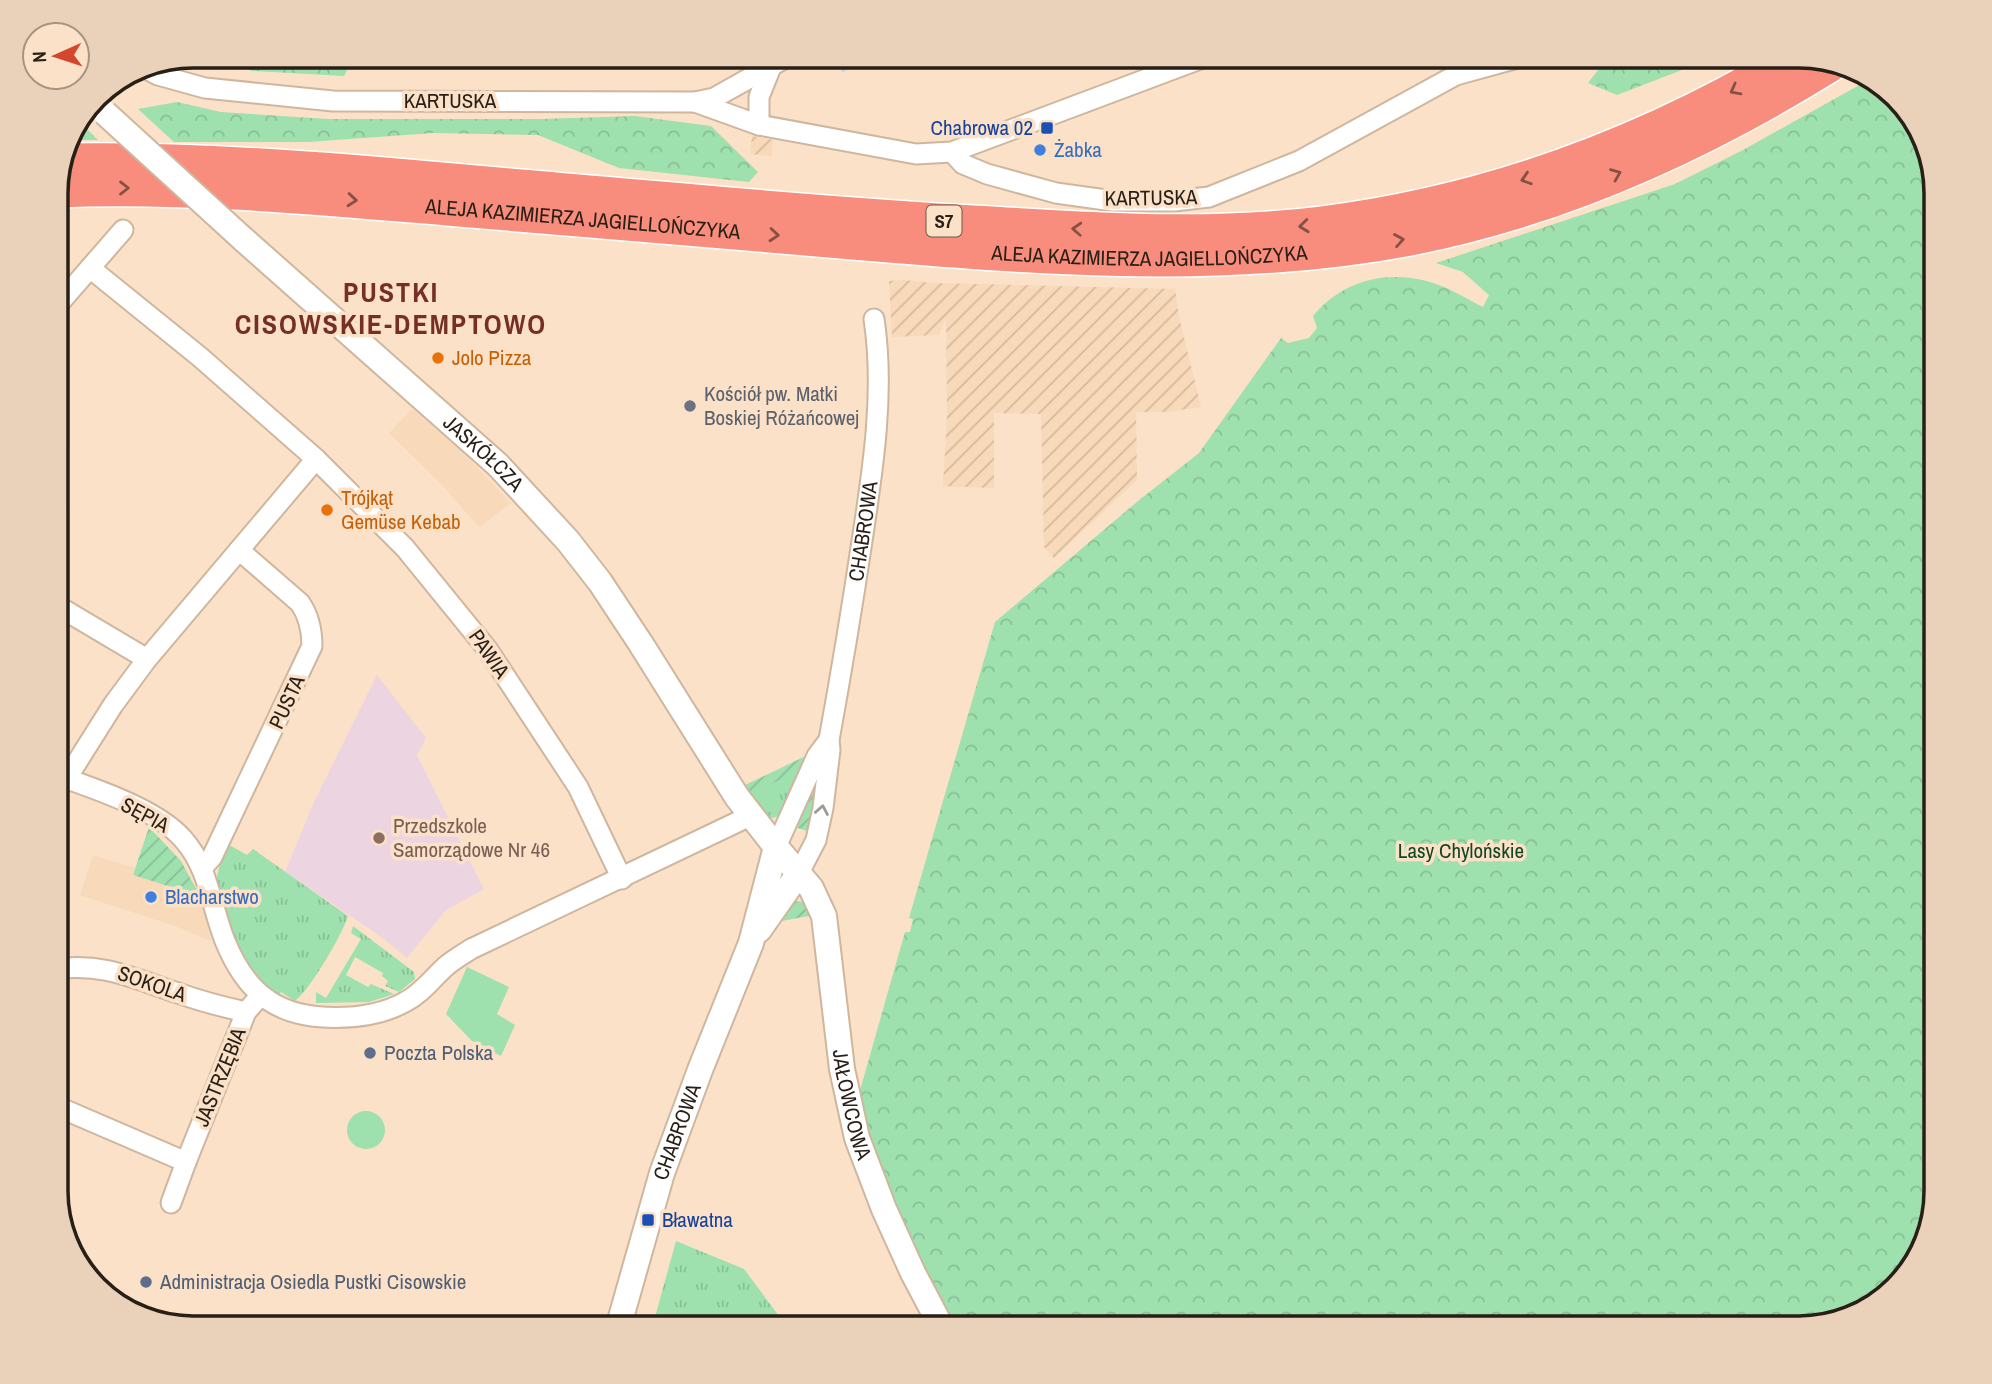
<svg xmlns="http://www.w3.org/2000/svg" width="1992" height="1384" font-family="'Archivo Narrow',sans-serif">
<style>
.built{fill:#f8d9b9}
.industrial{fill:url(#industrial-furrows)}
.education{fill:#ecd5e1}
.grass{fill:url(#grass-tufts)}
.forest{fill:url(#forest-crowns)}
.park{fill:#9ee0ae}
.garden{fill:url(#garden-furrows)}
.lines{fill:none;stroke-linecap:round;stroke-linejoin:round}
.stream{stroke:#b8cff7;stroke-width:5}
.minor-casing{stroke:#cfb69e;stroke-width:23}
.tertiary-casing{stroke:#cfb69e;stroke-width:28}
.motorway-casing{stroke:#fff;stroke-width:38}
.minor{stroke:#fff;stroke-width:19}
.tertiary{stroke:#fff;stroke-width:24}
.motorway{stroke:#f88c7d;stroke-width:35}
.tertiary-bridge-casing{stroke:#cfb69e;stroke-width:28;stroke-linecap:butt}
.tertiary-bridge{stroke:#fff;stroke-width:24}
.oneway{stroke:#865044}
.oneway2{stroke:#9e9a96}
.transit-dot{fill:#1a4fb4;stroke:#fbe1c8;stroke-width:2.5}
.shop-dot{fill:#3f7fe0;stroke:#fbe1c8;stroke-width:2.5}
.food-dot{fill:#e8710a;stroke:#fbe1c8;stroke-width:2.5}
.worship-dot{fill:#6b7280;stroke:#fbe1c8;stroke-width:2.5}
.education-dot{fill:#8d6e63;stroke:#fbe1c8;stroke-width:2.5}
.service-dot{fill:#5c6f8a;stroke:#fbe1c8;stroke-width:2.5}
.labels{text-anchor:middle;stroke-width:7;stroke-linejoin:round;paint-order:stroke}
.shield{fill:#fbe1c8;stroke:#67594b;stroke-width:2}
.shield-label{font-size:19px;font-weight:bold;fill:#281f16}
.street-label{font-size:21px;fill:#281f16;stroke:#fbe1c8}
.transit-label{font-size:21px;fill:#164399;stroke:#fbe1c8;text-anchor:end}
.shop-label{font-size:21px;fill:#366cbe;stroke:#fbe1c8;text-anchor:start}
.food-label{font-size:21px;fill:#c56008;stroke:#fbe1c8;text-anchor:start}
.worship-label{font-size:21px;fill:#5b616d;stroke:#fbe1c8;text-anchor:start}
.education-label{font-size:21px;fill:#785e54;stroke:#fbe1c8;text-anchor:start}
.park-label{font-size:21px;fill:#114624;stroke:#fbe1c8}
.service-label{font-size:21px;fill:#4e5e75;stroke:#fbe1c8;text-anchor:start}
.district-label{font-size:28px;font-weight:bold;letter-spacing:2px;fill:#753023;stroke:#fbe1c8}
.rim{fill:none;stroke:#281f16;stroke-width:3.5}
</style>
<defs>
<pattern id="industrial-furrows" width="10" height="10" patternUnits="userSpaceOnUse" patternTransform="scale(1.75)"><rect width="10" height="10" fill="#f8d9b9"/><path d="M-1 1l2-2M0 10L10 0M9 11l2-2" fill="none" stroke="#d5ba9e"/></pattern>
<pattern id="grass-tufts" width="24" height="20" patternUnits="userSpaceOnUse" patternTransform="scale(1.75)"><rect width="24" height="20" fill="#9ee0ae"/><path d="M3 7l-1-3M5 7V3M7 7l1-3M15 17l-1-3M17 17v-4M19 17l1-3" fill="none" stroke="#88c095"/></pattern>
<pattern id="forest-crowns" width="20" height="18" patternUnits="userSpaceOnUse" patternTransform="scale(1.75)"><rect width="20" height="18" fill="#9ee0ae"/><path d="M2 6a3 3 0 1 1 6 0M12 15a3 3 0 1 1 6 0" fill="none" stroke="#88c095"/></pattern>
<pattern id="garden-furrows" width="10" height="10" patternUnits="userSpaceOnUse" patternTransform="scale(1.75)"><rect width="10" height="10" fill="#9ee0ae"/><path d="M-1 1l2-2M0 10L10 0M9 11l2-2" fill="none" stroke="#88c095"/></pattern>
</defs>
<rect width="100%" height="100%" fill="#fbe1c8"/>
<path class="built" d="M412,409L462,452L511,503L479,527L442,485L389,433Z
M93,855L135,868L133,875L200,896L211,941L175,926L80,895Z"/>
<path class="industrial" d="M752,136L773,140L771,156L750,154Z
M903,280L932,283L1175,289L1179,317L1201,407L1166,412H1136L1137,480L1054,558L1044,547L1041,414L994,413V488L943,486L947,416L946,317L939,335L892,337L889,281Z"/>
<path class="education" d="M377,675L426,738L417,755L484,889L445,911L407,958L380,936L285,872L313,804Z"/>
<path class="grass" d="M805,768L782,815L772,818L766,817L743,786L745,785L746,788Z
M224,844L231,846L247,855L253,849L348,916C341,937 311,988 295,1001L281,992L278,996L257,977L235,944L216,882Z
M353,926L414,972L415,979L399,992L385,986L388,981L382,976L383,973L355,957L346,975L368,987L371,984L394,994L369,1002L316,1003V992L326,998L361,939L351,933Z
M676,1241L744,1269L788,1328H652Z"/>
<path class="forest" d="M202,56H372L350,64L344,76L253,71Z
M1609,56H1718L1617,95L1588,83Z
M1872,78L1875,79L1918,125L1936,193V1191L1913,1267L1860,1314L1799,1328H953L896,1208L857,1101L905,932H910L913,919L909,918L995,622L1138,501L1199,453L1281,338L1288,343L1309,338L1317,328L1313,316C1343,280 1388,269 1433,283C1450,288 1467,299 1483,307L1489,295L1463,272L1436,263L1675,184L1743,150Z
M177,102L221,112L328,119H542L635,116L711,126L758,172L749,182L619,168L538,135L433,133L308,142H174L138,109Z
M79,121L98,140H67Z"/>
<path class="park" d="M467,967L509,987L497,1014L515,1025L501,1056L472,1041L446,1014Z
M347 1130a19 19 0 1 1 38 0a19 19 0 1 1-38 0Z"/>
<path class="garden" d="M810,754L805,768L750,794L745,785Z
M821,763L810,832L798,828L797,825Z
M149,827L181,861L200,896L133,875Z
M797,901L804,902L814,915L776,922L790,903Z"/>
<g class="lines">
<path class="stream" d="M843,69L858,60L870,62"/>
<g class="minor-casing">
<g id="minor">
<path d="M141,66L158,75L205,88L333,101L695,102L759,125L916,154L952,152L1208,56"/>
<path d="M695,102L714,98L789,56"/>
<path d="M759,125V97L771,67"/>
<path d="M952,152L963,164L987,174L1056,193L1113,201H1174L1209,197L1299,161L1456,75L1525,56"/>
<path d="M90,268L200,357L316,459L405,548L488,650L578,787L622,879"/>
<path d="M56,307L123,230"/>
<path d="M56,605L147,659"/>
<path d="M56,775C93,788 157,809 183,839C209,868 211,906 225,941C234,963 247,986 268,1000C302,1024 369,1022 405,1002C421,994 432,979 445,967C453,960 462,955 471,949L750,816"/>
<path d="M67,778L113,705L147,659L316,459"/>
<path d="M776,847L817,756L829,740"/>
<path d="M202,868L212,857L312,646C312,631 309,616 300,603L239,550"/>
<path id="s1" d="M799,873L816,840L823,808L830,750L829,740C841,674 852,608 862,541C873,469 885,391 874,319"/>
<path d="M56,969C102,962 135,979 178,993C200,1001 223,1007 246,1012"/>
<path d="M56,1106L186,1162L246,1012L261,995"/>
<path d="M171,1203L186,1162"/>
</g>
</g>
<g class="tertiary-casing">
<g id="tertiary">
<path id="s2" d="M243,239L498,465L568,541L600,582L641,644L737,797L776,847L811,888L824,916L842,1069L857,1138L884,1209L913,1273L942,1328"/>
<path d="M759,930L799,873"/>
<path id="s3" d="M618,1328L662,1173L700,1070L751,943L776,847"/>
</g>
</g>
<g class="motorway-casing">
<g id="motorway">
<path d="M62,161C193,159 322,169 452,181C620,195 788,212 957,222C1078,229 1200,239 1321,224C1489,203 1649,143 1794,56"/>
<path id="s4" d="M56,190C187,185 317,197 447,208C587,219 726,231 865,243C1045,258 1231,272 1410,238C1559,209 1700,145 1829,65"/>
</g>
</g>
<use href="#minor" class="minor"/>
<use href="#tertiary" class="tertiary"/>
<use href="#motorway" class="motorway"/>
<g class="tertiary-bridge-casing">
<path id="tertiary-bridge" d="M105,113L243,239"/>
</g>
<use href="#tertiary-bridge" class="tertiary-bridge"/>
</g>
<defs><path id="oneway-chevron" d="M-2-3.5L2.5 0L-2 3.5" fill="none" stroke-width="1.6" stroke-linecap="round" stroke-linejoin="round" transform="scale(1.75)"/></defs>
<g class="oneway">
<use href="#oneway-chevron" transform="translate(1735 90) rotate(152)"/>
<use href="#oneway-chevron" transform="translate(1616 174) rotate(-22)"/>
<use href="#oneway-chevron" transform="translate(1526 179) rotate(162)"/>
<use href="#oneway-chevron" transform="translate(124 188)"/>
<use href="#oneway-chevron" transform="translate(352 200) rotate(5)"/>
<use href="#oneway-chevron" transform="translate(1304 226) rotate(174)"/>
<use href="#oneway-chevron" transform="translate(1077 229) rotate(-177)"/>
<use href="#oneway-chevron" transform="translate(774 235) rotate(5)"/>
<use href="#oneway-chevron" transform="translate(1399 240) rotate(-10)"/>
</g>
<use class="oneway2" href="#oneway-chevron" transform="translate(822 810) rotate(-80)"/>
<g class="transit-dot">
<rect x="1040" y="121" width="14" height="14" rx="3.5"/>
<rect x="641" y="1213" width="14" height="14" rx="3.5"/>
</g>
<g class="shop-dot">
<circle cx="1040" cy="150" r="7"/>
<circle cx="151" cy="897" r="7"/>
</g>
<g class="food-dot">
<circle cx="438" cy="358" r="7"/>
<circle cx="327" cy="510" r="7"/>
</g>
<circle class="worship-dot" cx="690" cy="406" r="7"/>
<circle class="education-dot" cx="379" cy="838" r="7"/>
<g class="service-dot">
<circle cx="370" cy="1053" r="7"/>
<circle cx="146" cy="1282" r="7"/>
</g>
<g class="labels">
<rect class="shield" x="926.5" y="205.5" width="35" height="31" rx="5"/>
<g class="shield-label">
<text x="944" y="228">S7</text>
</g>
<g class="street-label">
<text x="450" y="108">KARTUSKA</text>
<text transform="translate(1151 198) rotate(-1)" y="7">KARTUSKA</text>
<text dy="7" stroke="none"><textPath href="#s4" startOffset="528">ALEJA KAZIMIERZA JAGIELLOŃCZYKA</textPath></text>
<text dy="7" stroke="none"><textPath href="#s4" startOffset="1096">ALEJA KAZIMIERZA JAGIELLOŃCZYKA</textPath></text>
<text dy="7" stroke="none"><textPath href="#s2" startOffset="322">JASKÓŁCZA</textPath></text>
<text dy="7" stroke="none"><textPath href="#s1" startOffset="350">CHABROWA</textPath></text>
<text transform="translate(489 654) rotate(55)" y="7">PAWIA</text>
<text transform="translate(287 702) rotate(-65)" y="7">PUSTA</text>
<text transform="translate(145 815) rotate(28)" y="7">SĘPIA</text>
<text transform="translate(152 984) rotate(19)" y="7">SOKOLA</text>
<text transform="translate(220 1077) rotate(-68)" y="7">JASTRZĘBIA</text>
<text dy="7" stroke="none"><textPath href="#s2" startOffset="1090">JAŁOWCOWA</textPath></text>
<text dy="7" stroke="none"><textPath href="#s3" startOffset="205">CHABROWA</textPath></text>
</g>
<g class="transit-label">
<text x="1033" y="135">Chabrowa 02</text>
<text x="662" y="1227" text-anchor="start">Bławatna</text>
</g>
<g class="shop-label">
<text x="1054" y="157">Żabka</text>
<text x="165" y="904">Blacharstwo</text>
</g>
<g class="food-label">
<text x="452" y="365">Jolo Pizza</text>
<text x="341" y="505">Trójkąt<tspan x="341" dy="24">Gemüse Kebab</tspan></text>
</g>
<g class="worship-label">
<text x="704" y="401">Kościół pw. Matki<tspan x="704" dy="24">Boskiej Różańcowej</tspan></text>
</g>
<g class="education-label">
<text x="393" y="833">Przedszkole<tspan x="393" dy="24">Samorządowe Nr 46</tspan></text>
</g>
<g class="park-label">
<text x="1461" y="858">Lasy Chylońskie</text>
</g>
<g class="service-label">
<text x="384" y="1060">Poczta Polska</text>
<text x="160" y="1289">Administracja Osiedla Pustki Cisowskie</text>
</g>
<g class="district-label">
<text x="391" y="302">PUSTKI<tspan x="391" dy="32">CISOWSKIE-DEMPTOWO</tspan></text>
</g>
</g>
<path d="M0 0H1992V1384H0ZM193 68H1799A125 125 0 0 1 1924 193V1191A125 125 0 0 1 1799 1316H193A125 125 0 0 1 68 1191V193A125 125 0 0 1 193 68Z" fill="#ead1ba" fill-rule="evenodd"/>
<path class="rim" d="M193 68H1799A125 125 0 0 1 1924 193V1191A125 125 0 0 1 1799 1316H193A125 125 0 0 1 68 1191V193A125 125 0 0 1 193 68Z"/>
<g transform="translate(56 56) rotate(267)"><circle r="33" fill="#fbe1c8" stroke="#a79381" stroke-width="2"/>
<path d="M0-5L12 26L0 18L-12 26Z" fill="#d2472e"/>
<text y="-10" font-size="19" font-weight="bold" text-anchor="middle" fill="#281f16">N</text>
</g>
</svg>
